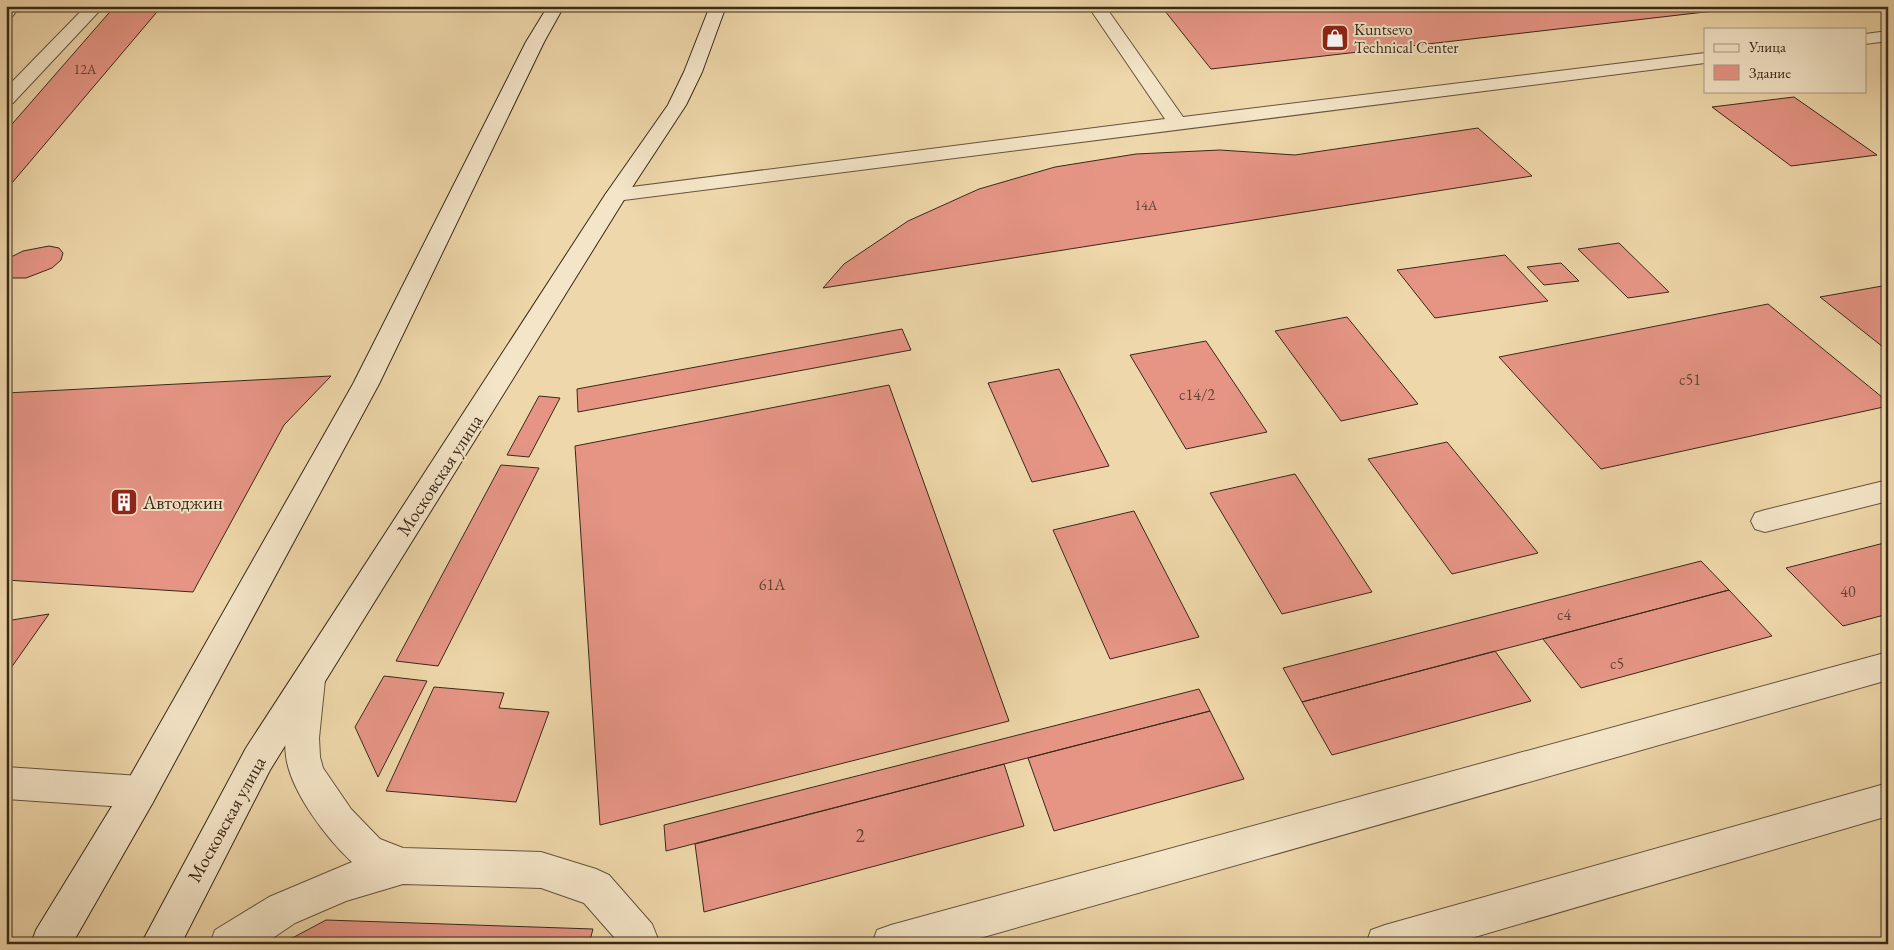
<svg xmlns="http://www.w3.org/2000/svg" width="1894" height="950" font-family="'EB Garamond',serif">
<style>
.building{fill:#e69585;stroke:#392918}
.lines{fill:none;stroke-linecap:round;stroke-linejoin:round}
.lane-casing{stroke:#66543c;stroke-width:2}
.secondary-casing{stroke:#392918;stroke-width:2}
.lane{fill:#f4e5c8;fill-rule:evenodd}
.secondary{fill:#f4e5c8;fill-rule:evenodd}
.labels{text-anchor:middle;stroke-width:4;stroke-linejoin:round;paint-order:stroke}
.far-number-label{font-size:14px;fill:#644433}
.far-poi-label{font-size:16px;fill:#392918;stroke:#f4e5c8;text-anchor:start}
.number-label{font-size:16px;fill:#644433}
.street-label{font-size:19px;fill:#392918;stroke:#f4e5c8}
.poi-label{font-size:19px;fill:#392918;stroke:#f4e5c8;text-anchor:start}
.near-number-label{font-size:19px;fill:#644433}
</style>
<rect width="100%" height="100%" fill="#eed7aa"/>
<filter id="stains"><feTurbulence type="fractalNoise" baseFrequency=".004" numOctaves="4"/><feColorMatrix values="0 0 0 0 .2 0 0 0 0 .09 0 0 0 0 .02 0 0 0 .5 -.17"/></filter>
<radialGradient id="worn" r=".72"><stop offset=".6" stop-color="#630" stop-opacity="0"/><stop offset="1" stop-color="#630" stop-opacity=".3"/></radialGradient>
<path class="building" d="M115,6H162L6,190V131Z
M1161,6H1757L1211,69Z
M1794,97L1877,155L1791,166L1712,107Z
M1478,128L1532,176L823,288L844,264L908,221L979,189L1055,167L1136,154L1220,150L1295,155Z
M1619,243L1669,292L1628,298L1578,249Z
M49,246L59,248L63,253L61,260L52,268L26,278H6V261L11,257L23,251Z
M1505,255L1548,301L1435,318L1397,270Z
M1561,263L1579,281L1544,285L1527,267Z
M1888,285V351L1820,297Z
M1768,304L1888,402V406L1601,469L1499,357Z
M1347,317L1418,404L1341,421L1275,331Z
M902,329L911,350L578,412L577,389Z
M1206,341L1267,432L1186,449L1130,355Z
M1059,369L1109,466L1032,482L988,383Z
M331,376L284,425L193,592L6,580V393Z
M889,385L1009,721L600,825L575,446Z
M539,396L560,398L529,457L507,455Z
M1447,442L1538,553L1452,574L1368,459Z
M501,465L539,468L438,666L396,661Z
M1295,474L1372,592L1282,614L1210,493Z
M1134,511L1199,637L1110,659L1053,530Z
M1888,542V614L1843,626L1786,568Z
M1701,561L1729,590L1302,702L1283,668Z
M1729,590L1772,636L1581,688L1543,639Z
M49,614L6,675V621Z
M1495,651L1531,701L1332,755L1302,702Z
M384,676L427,681L378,777L355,727Z
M434,687L504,693L499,708L549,712L516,802L386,791Z
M1199,689L1210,711L666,851L664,825Z
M1210,711L1244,779L1054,831L1028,758Z
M1004,764L1024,826L704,912L695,844Z
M326,920L593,929L589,944H281Z"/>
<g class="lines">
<g class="lane-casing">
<path id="lane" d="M6,6H20L12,17L6,18Z
M86,6H104L13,103L6,105V88Z
M1088,6H1105L1183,117L1705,53V63L616,201L609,199L605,195L609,191L616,189L1165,119Z
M1888,31V41L1865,44V34Z
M1888,480V501L1765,532L1755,529L1751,521L1755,513L1765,510Z
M1888,652V680L959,944H872L877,930L891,925Z
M309,666L320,670L325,680L319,738L320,757L323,768L351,809L380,839L403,848L541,852L596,869L609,875L652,924L660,944H620L584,903L541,888L403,884L346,901L295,923L264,944H210L215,930L269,897L352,862C327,839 290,791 286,756C284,742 286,725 288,711C290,697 291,683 298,670Z
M6,767L140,776L152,780L157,792L152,804L140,808L6,799Z
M1888,783V816L1451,944H1366L1371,930L1385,925Z"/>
</g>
<g class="secondary-casing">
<path id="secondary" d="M548,6H564L544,42L379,384L152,804L72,944H31L36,930L128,780L353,384L526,42Z
M710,6H726L702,72L686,105L627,195L270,770L181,944H141L246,748L605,195L668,105L684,72Z"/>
</g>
<use href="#lane" class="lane"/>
<use href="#secondary" class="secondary"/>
</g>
<defs>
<g id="shop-square" transform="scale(1.4375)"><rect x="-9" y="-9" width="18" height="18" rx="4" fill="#8f2418" stroke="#f4e5c8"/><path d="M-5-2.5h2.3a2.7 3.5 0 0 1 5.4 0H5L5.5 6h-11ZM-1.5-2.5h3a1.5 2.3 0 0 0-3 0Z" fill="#fff"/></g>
<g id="building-square" transform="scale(1.4375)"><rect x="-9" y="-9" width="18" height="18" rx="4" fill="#8f2418" stroke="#f4e5c8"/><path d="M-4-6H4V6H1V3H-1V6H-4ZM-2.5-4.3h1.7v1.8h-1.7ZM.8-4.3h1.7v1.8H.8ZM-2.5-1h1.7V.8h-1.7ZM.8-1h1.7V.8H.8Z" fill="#fff"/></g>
</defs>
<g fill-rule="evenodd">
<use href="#shop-square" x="1335" y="38"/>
<use href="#building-square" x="124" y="502"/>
</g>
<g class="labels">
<g class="far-number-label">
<text x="85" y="74">12А</text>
<text x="1146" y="210">14А</text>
</g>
<g class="far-poi-label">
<text x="1354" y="35">Kuntsevo<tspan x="1354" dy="18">Technical Center</tspan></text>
</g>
<g class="number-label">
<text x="1690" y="385">с51</text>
<text x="1197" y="400">с14/2</text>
<text x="772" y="590">61А</text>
<text x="1848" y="597">40</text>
<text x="1564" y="620">с4</text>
<text x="1617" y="669">с5</text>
</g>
<g class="street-label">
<text transform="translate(439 475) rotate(-57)" y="7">Московская улица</text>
<text transform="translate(226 819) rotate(-61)" y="7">Московская улица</text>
</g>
<g class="poi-label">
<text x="143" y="509">Автоджин</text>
</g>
<g class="near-number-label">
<text x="860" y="842">2</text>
</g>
</g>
<rect width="1894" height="950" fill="none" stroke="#eed7aa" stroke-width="25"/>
<rect x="8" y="8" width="1879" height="935" fill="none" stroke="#392918" stroke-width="2.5"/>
<rect x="12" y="12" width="1869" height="925" fill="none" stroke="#392918"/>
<rect x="1704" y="28" width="162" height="65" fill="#f4e5c8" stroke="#a99a82"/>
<rect x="1714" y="44" width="25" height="8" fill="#f4e5c8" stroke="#a99a82"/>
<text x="1749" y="52" font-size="15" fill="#392918">Улица</text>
<rect x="1714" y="65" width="25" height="15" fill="#e69585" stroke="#a99a82"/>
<text x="1749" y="78" font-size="15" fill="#392918">Здание</text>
<rect width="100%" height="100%" filter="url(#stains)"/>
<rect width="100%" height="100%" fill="url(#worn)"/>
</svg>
